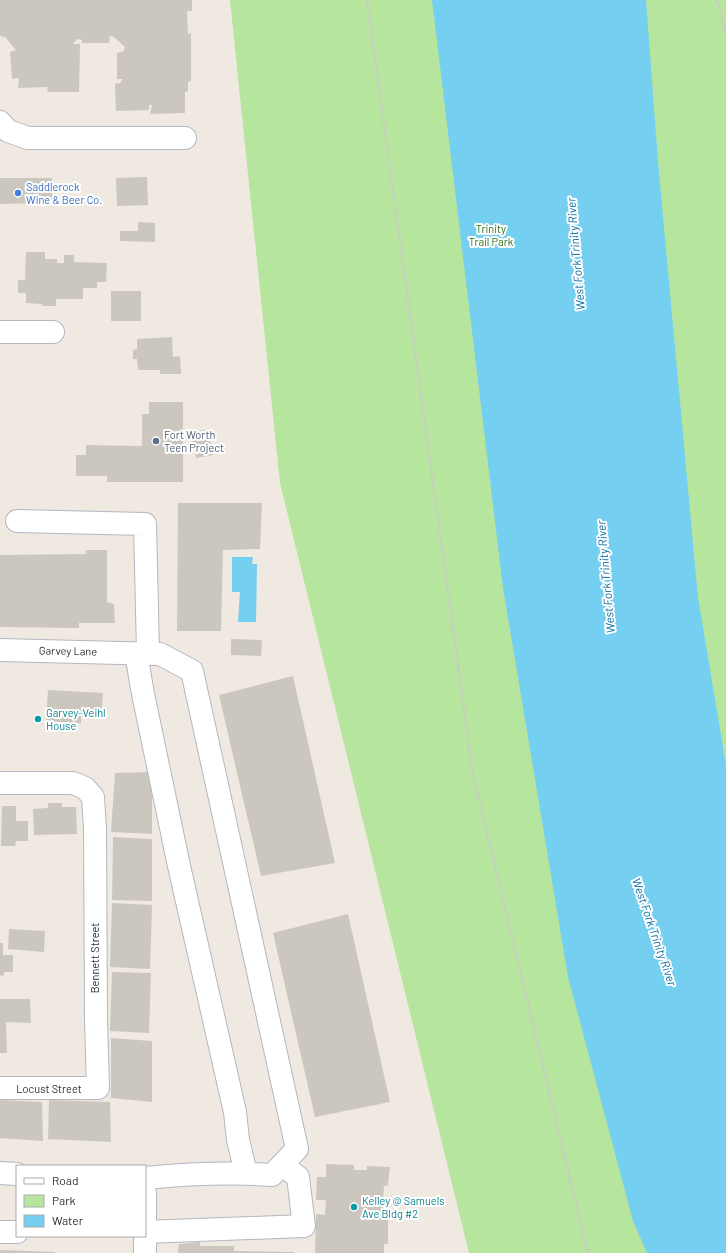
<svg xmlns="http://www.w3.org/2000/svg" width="726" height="1253" font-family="Barlow,sans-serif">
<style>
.green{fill:#b6e59e}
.water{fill:#75cff0}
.building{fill:#cbc7bf}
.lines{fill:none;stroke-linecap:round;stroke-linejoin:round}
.minor-casing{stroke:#b4b7c1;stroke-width:24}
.path{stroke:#c9c9c9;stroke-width:2.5;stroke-dasharray:3 2;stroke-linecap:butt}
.minor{stroke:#fff;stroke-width:22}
.shop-dot{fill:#3f7fe0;stroke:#fff;stroke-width:1.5}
.service-dot{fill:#5c6f8a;stroke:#fff;stroke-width:1.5}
.culture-dot{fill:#0f9aa8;stroke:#fff;stroke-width:1.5}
.labels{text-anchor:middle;stroke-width:4;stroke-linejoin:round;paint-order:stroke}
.shop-label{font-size:11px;fill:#366cbe;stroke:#fff;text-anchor:start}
.park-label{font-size:11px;fill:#2c6e1b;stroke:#fff}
.service-label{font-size:11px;fill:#4e5e75;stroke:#fff;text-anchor:start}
.street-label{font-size:11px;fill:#2e2e2e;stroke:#fff}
.culture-label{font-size:11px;fill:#0d838f;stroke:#fff;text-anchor:start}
.water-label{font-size:12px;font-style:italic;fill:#0d6fa3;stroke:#fff}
</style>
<rect width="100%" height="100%" fill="#efe9e1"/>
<path class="green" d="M230,0H726V1253H469L280,483Z"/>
<path class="water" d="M432,0H646L658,162L698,598L726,765V1253H647L633,1221L568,977L503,588Z
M232,557H253L252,564H257L256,622H238L240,592H232Z"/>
<path class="building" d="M0,0H192V11H187L188,34L191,33V81L188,82V91L185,92V113L150,114L152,105H149V110L116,111L115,84L120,83L123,79H117V53L124,51L125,47L114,37L110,36L109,43H82V40L77,39L73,44H80L79,92H47L48,87L18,88L19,78L12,79L10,52L16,50L5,37L0,36Z
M147,177L148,205L117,206L116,178Z
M0,178H52V199H41V203L0,204Z
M138,222L155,223V242L120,241V231H138Z
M26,252H45V259H57V263H64V255H74V262L107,263L106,282H97V288H83V299H56V306H42V304L26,303V293H18V280H25Z
M111,291H141V321H111Z
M172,337L173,357L180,356L181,374H160V370H138L137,359H133V350L137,349V339Z
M149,402H183V482H107V476H76V455H86V445L142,446V414H149Z
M208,429L213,455L196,458L191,433Z
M178,503H262L260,549L223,550L221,631H177Z
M86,550H107V602L114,604L115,623H79V628L0,627V555L86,554Z
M231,639L262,640L261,656L231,655Z
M293,676L335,863L261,876L219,695Z
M48,690L103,693L101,718L81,716V723L46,721Z
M152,772V834L111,832L115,773Z
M48,803H62V807H76L77,834L34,835L33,809L48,808Z
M2,806H16V821H28V841H16L15,846H1Z
M113,837L152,839V901L112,900Z
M112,903L152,905L150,969L110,967Z
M348,914L390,1102L315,1117L273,933Z
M9,929L45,931L44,952L8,949Z
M0,943H3V955H13V972H4V975L0,976Z
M112,972L151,973L149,1033L110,1031Z
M0,999H30L31,1023L6,1022L7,1053H0Z
M111,1038L152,1041V1102L111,1098Z
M0,1100L42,1102L43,1141L0,1138Z
M49,1100L110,1102L111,1142L48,1139Z
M326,1164L354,1165V1170H367V1166L390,1167L388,1185L384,1186L382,1217L388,1219V1244H384V1253H315L316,1214L325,1215L326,1200H316L317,1177H326Z
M200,1242V1246H234V1251L294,1252V1253H178L179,1244Z
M0,1250L55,1252V1253H0Z"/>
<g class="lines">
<g class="minor-casing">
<path id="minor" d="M0,122L8,131L28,138H185
M0,332H53
M17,521L145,524L148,653
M0,650L160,654L192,671L297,1149L272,1175C230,1172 187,1174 145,1178
M136,653L143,694L179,866L235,1112L238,1140L246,1173
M0,783H73L85,788L93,797L95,828L96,1019L98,1088H0
M0,1173L17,1174
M0,1232H17
M145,1232L304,1226L298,1177L282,1165
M145,1253V1193"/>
</g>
<path class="path" d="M367,0L473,775L588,1253
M717,0L726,35"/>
<use href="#minor" class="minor"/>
</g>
<circle class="shop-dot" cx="18" cy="193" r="4"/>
<circle class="service-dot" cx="156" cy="441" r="4"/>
<g class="culture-dot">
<circle cx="38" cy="719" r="4"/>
<circle cx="354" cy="1207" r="4"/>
</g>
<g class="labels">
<g class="shop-label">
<text x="26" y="191">Saddlerock<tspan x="26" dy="13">Wine &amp; Beer Co.</tspan></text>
</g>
<g class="park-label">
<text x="491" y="233">Trinity<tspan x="491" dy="13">Trail Park</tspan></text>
</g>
<g class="service-label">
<text x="164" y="439">Fort Worth<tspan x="164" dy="13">Teen Project</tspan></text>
</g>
<g class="street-label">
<text transform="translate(68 651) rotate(1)" y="4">Garvey Lane</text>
<text transform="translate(95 958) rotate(-90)" y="4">Bennett Street</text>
<text x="49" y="1093">Locust Street</text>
</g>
<g class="culture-label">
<text x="46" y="717">Garvey-Veihl<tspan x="46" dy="13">House</tspan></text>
<text x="362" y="1205">Kelley @ Samuels<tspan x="362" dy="13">Ave Bldg #2</tspan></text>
</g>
<g class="water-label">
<text transform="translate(576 254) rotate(-95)" y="4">West Fork Trinity River</text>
<text transform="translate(606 577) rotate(-95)" y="4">West Fork Trinity River</text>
<text transform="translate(654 932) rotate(71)" y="4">West Fork Trinity River</text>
</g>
</g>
<rect x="16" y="1165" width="130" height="72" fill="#ffffff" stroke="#ababab"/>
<rect x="24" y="1178" width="20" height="6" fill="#ffffff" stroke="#ababab"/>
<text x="52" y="1185" font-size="12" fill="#2e2e2e">Road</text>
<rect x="24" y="1195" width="20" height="12" fill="#b6e59e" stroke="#ababab"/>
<text x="52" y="1205" font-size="12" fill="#2e2e2e">Park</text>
<rect x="24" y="1215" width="20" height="12" fill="#75cff0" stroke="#ababab"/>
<text x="52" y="1225" font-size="12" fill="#2e2e2e">Water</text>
</svg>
